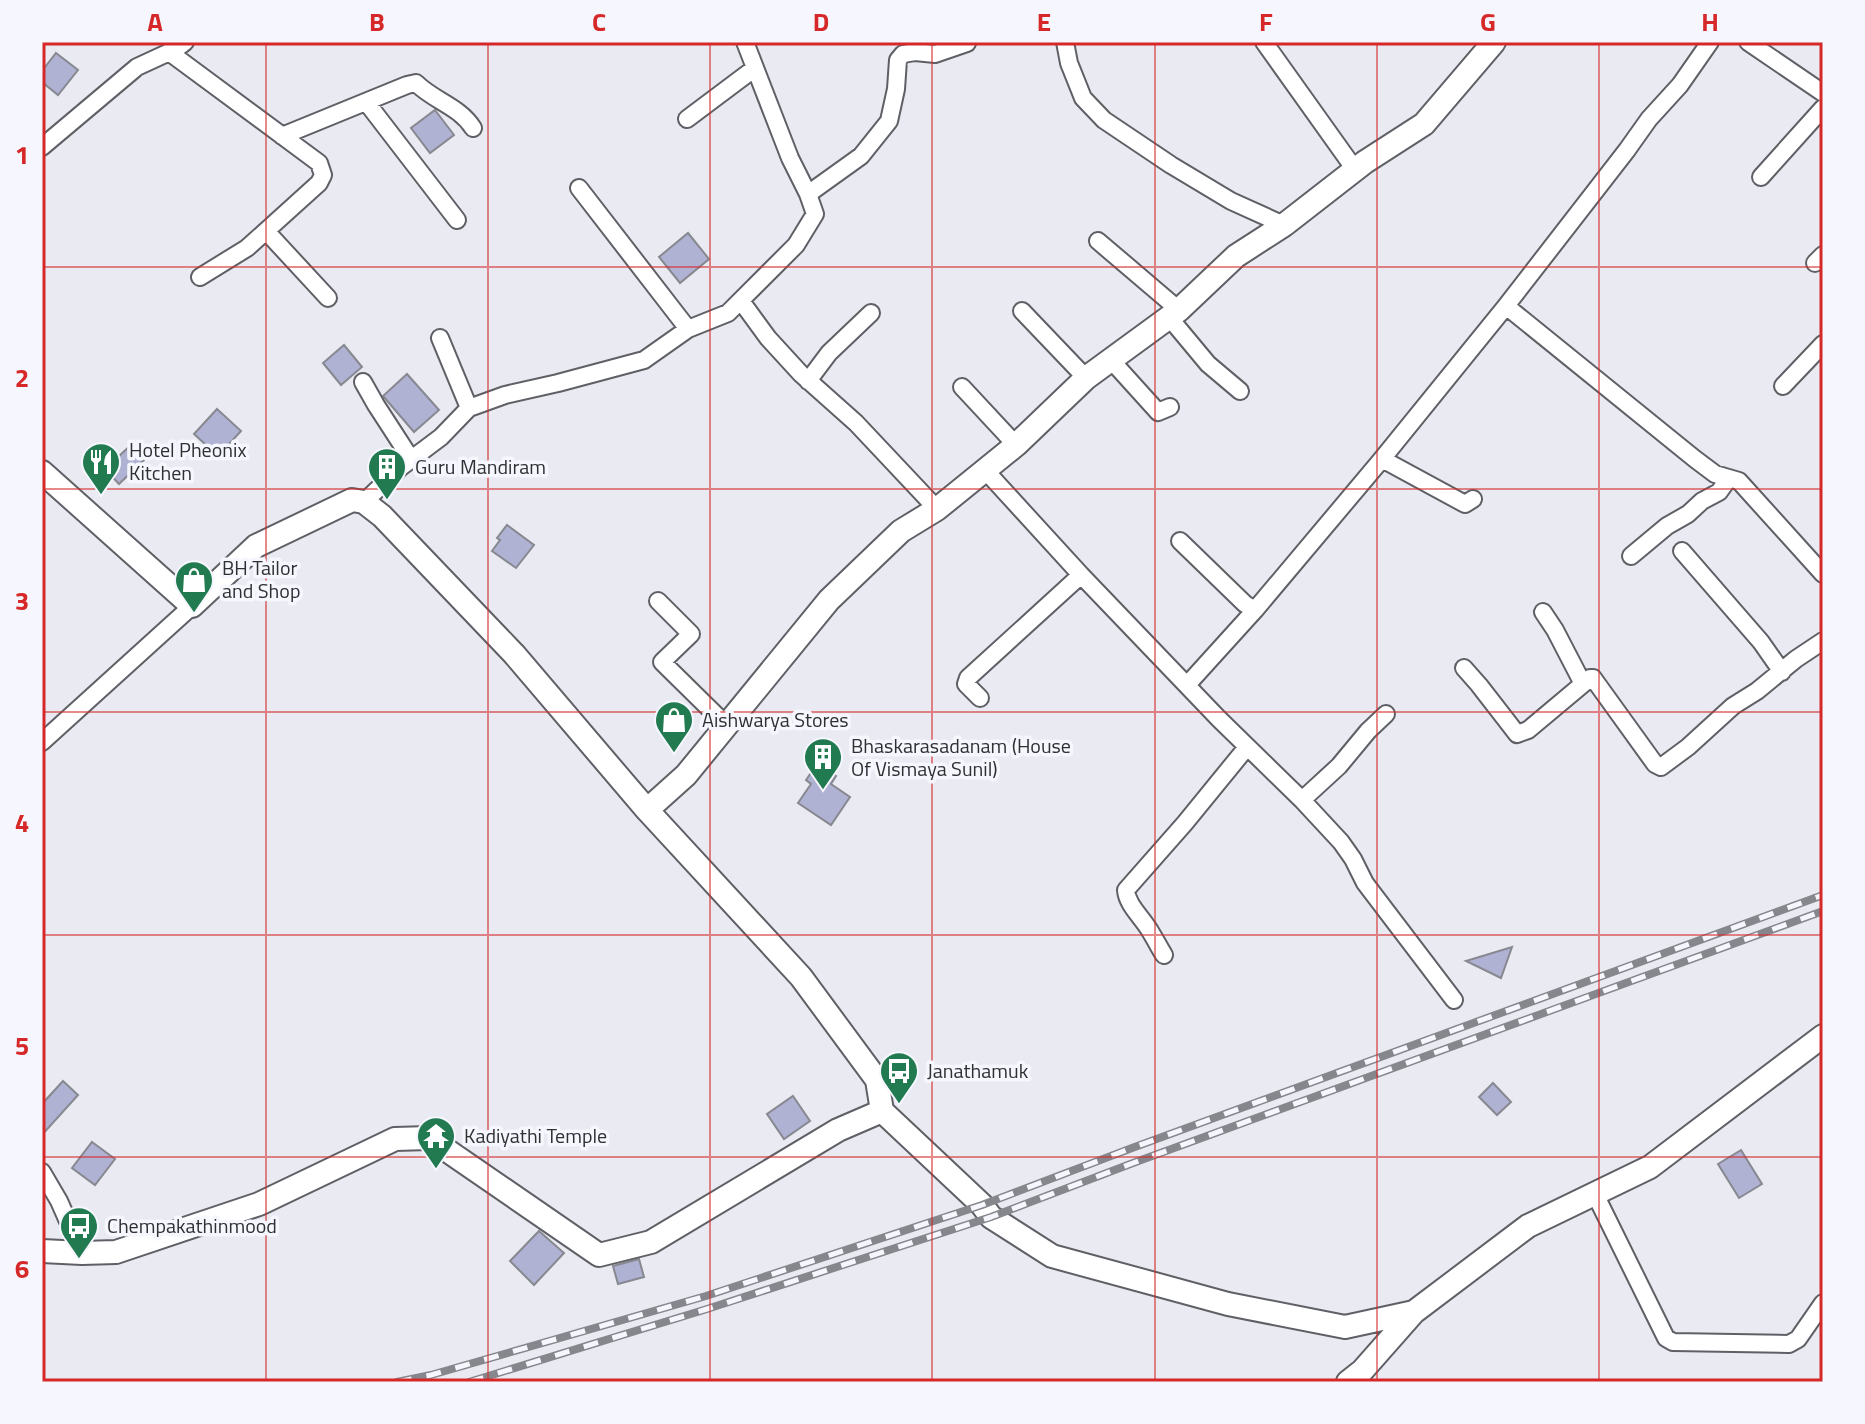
<svg xmlns="http://www.w3.org/2000/svg" width="1865" height="1424" font-family="'Titillium Web',sans-serif">
<style>
.building{fill:#afb2d3;stroke:#878890;stroke-width:2}
.lines{fill:none;stroke-linecap:round;stroke-linejoin:round}
.minor-casing{stroke:#5f6066;stroke-width:20}
.secondary-casing{stroke:#5f6066;stroke-width:26}
.minor{stroke:#fff;stroke-width:16}
.secondary{stroke:#fff;stroke-width:22}
.rail-casing{stroke:#86878c;stroke-width:8}
.rail{stroke:#f6f7fe;stroke-width:5;stroke-dasharray:15;stroke-linecap:butt}
.grid{fill:none;stroke:#d62828;stroke-width:2;stroke-opacity:0.55}
.labels{text-anchor:middle;stroke-width:7;stroke-linejoin:round;paint-order:stroke}
.poi-label{font-size:20px;fill:#303033;stroke:#f6f7fe;text-anchor:start}
.neatline{fill:none;stroke:#d62828;stroke-width:3}
.grid-label{font-size:26px;text-anchor:middle;font-weight:bold;fill:#d62828}
</style>
<rect width="100%" height="100%" fill="#e9eaf2"/>
<path class="building" d="M56,53L78,70L58,95L42,82V71Z
M435,110L454,135L430,153L411,128Z
M688,233L709,259L680,283L659,257Z
M344,345L362,367L341,385L323,363Z
M407,374L439,410L414,432L383,396Z
M217,409L241,431L218,456L194,434Z
M131,445L145,459L119,484L105,469Z
M507,525L534,545L516,568L492,551L500,540L497,538Z
M817,764L836,776L831,784L850,797L831,825L798,803L811,784L806,780Z
M1512,947L1501,978L1466,961Z
M63,1081L78,1095L42,1135V1104Z
M1493,1083L1511,1102L1497,1115L1479,1097Z
M793,1096L810,1121L784,1139L767,1114Z
M92,1142L115,1159L95,1185L72,1168Z
M1741,1150L1762,1184L1739,1198L1718,1164Z
M539,1231L564,1253L534,1285L510,1261Z
M639,1259L644,1277L618,1284L613,1266Z"/>
<g class="lines">
<g class="minor-casing">
<path id="minor" d="M745,42L790,158L808,194
M1065,42L1069,63L1083,98L1104,120L1171,165L1231,201L1284,225
M1264,42L1356,171
M1748,42L1823,93
M169,52L319,163L323,175L319,183L247,248L200,277
M367,103L457,220
M687,119L755,68
M282,136L407,85L416,83C434,101 459,106 473,128
M42,147L137,67L176,49L185,42
M1761,177L1823,108
M579,188L688,329
M266,231L328,298
M1098,241L1179,310
M1815,263L1823,255
M741,301L768,338L801,374L856,423L937,509
M1506,306L1695,459L1715,474L1739,481L1823,574
M1022,311L1086,378
M1168,316L1208,364L1240,391
M440,338L469,408
M1111,360L1158,412L1170,407
M808,381L829,353L871,313
M363,382L376,405L411,459
M1783,386L1823,344
M962,387L1016,445
M1382,459L1465,504L1473,499
M985,470L1081,575L1219,719L1302,800L1341,842L1353,859L1365,883L1454,1000
M364,502L401,467L441,437L469,408L505,395L558,383L644,360L688,329L728,313L796,245L815,214L808,194L861,156L889,121L896,89L898,60L903,54L915,52L935,54L967,43
M1180,541L1245,604L1255,610
M1682,551L1761,642L1782,672
M1631,556L1667,526L1688,514L1702,501L1719,492L1729,478
M658,601L691,634L662,662L727,726
M1543,612L1555,630L1583,684
M1464,668L1479,685L1517,734L1528,730L1583,684L1590,678H1593L1655,764L1661,767L1688,747L1733,706L1757,691L1796,659L1823,641
M1187,685L1255,610L1382,459L1506,306L1627,150L1649,119L1680,85L1710,42
M980,698L966,684L968,678L1081,575
M42,742L192,606
M1302,800L1339,766L1368,731L1386,714
M1164,955C1159,947 1155,939 1150,931C1142,917 1127,905 1126,890L1185,823L1247,747
M42,1172L59,1201L82,1253
M1595,1194L1666,1338L1673,1342L1789,1344L1798,1339L1823,1303"/>
</g>
<g class="secondary-casing">
<path id="secondary" d="M42,472L192,606L256,546L352,500L364,502L382,516L514,654L647,810L801,977L877,1080L882,1111
M647,810L686,775L829,600L901,531L937,509L1016,445L1086,378L1179,310L1236,256L1284,225L1365,162L1424,124L1494,42
M42,1251L82,1253L116,1252L259,1204L395,1139L429,1138L599,1255L651,1242L838,1130L882,1111L982,1205L991,1217L1052,1256L1228,1304L1345,1327L1414,1312L1528,1226L1650,1167L1823,1036
M1348,1382L1362,1371L1414,1312"/>
</g>
<use href="#minor" class="minor"/>
<use href="#secondary" class="secondary"/>
<g class="rail-casing">
<path id="rail" d="M397,1382L431,1375L706,1296L982,1205L1132,1148L1823,895
M469,1382L707,1309L991,1217L1133,1163L1823,911"/>
</g>
<use href="#rail" class="rail"/>
</g>
<path class="grid" d="M266,42V1382M488,42V1382M710,42V1382M932,42V1382M1155,42V1382M1377,42V1382M1599,42V1382M42,267H1823M42,489H1823M42,712H1823M42,935H1823M42,1157H1823"/>
<defs>
<g id="restaurant-pin" transform="scale(2)"><path d="M0 17L-7.5 6A9.5 9.5 0 1 1 7.5 6Z" fill="#227b50" stroke="#f6f7fe"/><path d="M-5-6h1v4h1v-4h1v4h1v-4h1v5L-1.5 .5V6h-2V.5L-5-1ZM5-6V6H3V1.5H1.5Q1.5-4 5-6Z" fill="#fff"/></g>
<g id="building-pin" transform="scale(2)"><path d="M0 17L-7.5 6A9.5 9.5 0 1 1 7.5 6Z" fill="#227b50" stroke="#f6f7fe"/><path d="M-4-6H4V6H1V3H-1V6H-4ZM-2.5-4.3h1.7v1.8h-1.7ZM.8-4.3h1.7v1.8H.8ZM-2.5-1h1.7V.8h-1.7ZM.8-1h1.7V.8H.8Z" fill="#fff"/></g>
<g id="shop-pin" transform="scale(2)"><path d="M0 17L-7.5 6A9.5 9.5 0 1 1 7.5 6Z" fill="#227b50" stroke="#f6f7fe"/><path d="M-5-2.5h2.3a2.7 3.5 0 0 1 5.4 0H5L5.5 6h-11ZM-1.5-2.5h3a1.5 2.3 0 0 0-3 0Z" fill="#fff"/></g>
<g id="bus-pin" transform="scale(2)"><path d="M0 17L-7.5 6A9.5 9.5 0 1 1 7.5 6Z" fill="#227b50" stroke="#f6f7fe"/><path d="M-5-6H5V4H4V6H2V4H-2V6H-4V4H-5ZM-3.5-4V0h7V-4ZM-3.5 1.2v1.5H-2V1.2ZM2 1.2v1.5H3.5V1.2Z" fill="#fff"/></g>
<g id="temple-pin" transform="scale(2)"><path d="M0 17L-7.5 6A9.5 9.5 0 1 1 7.5 6Z" fill="#227b50" stroke="#f6f7fe"/><path d="M0-6L5-2H3V0L6.5 2.5H4V6H1.5V3h-3V6H-4V2.5H-6.5L-3 0V-2H-5Z" fill="#fff"/></g>
</defs>
<g fill-rule="evenodd">
<use href="#restaurant-pin" x="101" y="462"/>
<use href="#building-pin" x="387" y="467"/>
<use href="#shop-pin" x="194" y="580"/>
<use href="#shop-pin" x="674" y="720"/>
<use href="#building-pin" x="823" y="757"/>
<use href="#bus-pin" x="899" y="1071"/>
<use href="#temple-pin" x="436" y="1136"/>
<use href="#bus-pin" x="79" y="1226"/>
</g>
<g class="labels">
<g class="poi-label">
<text x="129" y="457">Hotel Pheonix<tspan x="129" dy="23">Kitchen</tspan></text>
<text x="415" y="474">Guru Mandiram</text>
<text x="222" y="575">BH Tailor<tspan x="222" dy="23">and Shop</tspan></text>
<text x="702" y="727">Aishwarya Stores</text>
<text x="851" y="753">Bhaskarasadanam (House<tspan x="851" dy="23">Of Vismaya Sunil)</tspan></text>
<text x="927" y="1078">Janathamuk</text>
<text x="464" y="1143">Kadiyathi Temple</text>
<text x="107" y="1233">Chempakathinmood</text>
</g>
</g>
<rect width="1865" height="1424" fill="none" stroke="#f6f7fe" stroke-width="88"/>
<rect x="44" y="44" width="1777" height="1336" class="neatline"/>
<g class="grid-label">
<text x="155" y="31">A</text>
<text x="377" y="31">B</text>
<text x="599" y="31">C</text>
<text x="821" y="31">D</text>
<text x="1044" y="31">E</text>
<text x="1266" y="31">F</text>
<text x="1488" y="31">G</text>
<text x="1710" y="31">H</text>
<text x="22" y="164">1</text>
<text x="22" y="387">2</text>
<text x="22" y="610">3</text>
<text x="22" y="832">4</text>
<text x="22" y="1055">5</text>
<text x="22" y="1278">6</text>
</g>
</svg>
